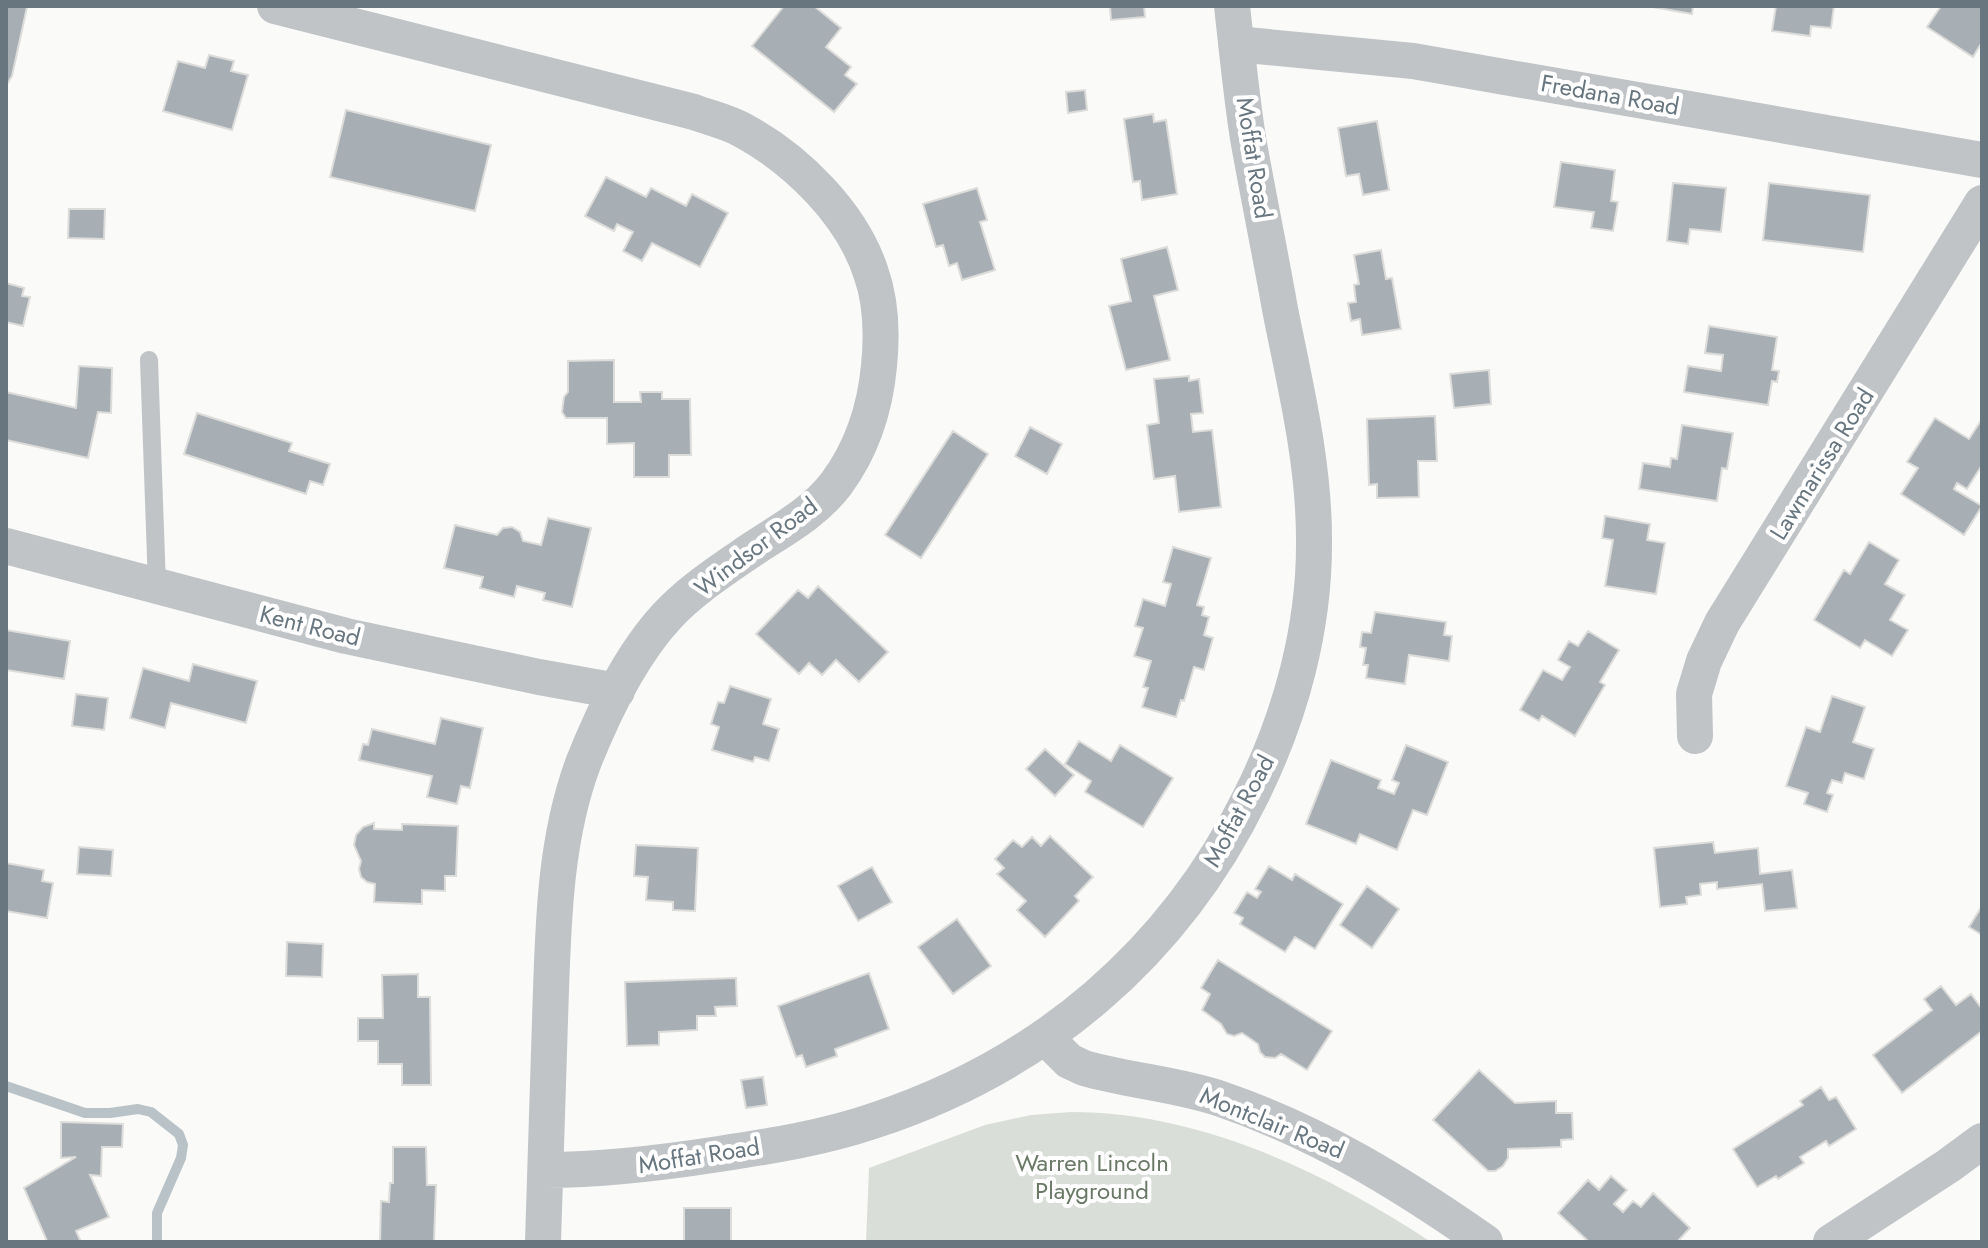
<svg xmlns="http://www.w3.org/2000/svg" width="1988" height="1248" font-family="Jost,sans-serif">
<style>
.green{fill:#daded8}
.lines{fill:none;stroke-linecap:round;stroke-linejoin:round}
.stream{stroke:#b9c3c7;stroke-width:10}
.building{fill:#a8afb4;stroke:#dcdcda;stroke-width:2}
.service{stroke:#c0c4c7;stroke-width:18}
.minor{stroke:#c0c4c7;stroke-width:36}
.labels{text-anchor:middle;stroke-width:8;stroke-linejoin:round;paint-order:stroke}
.street-label{font-size:24px;fill:#68767f;stroke:#fff}
.park-label{font-size:24px;fill:#6a7866;stroke:#fff}
</style>
<rect width="100%" height="100%" fill="#fafaf8"/>
<path class="green" d="M1071,1112C1200,1112 1325,1172 1431,1242H866L869,1168L985,1125L1031,1115Z"/>
<g class="lines">
<path class="stream" d="M6,1086L85,1113H110L138,1109L151,1112L179,1134L183,1145L181,1158L157,1213V1242"/>
</g>
<path class="building" d="M6,6L27,7L12,76L6,86Z
M784,6H814L841,28L826,47L851,67L845,75L857,84L834,112L752,46Z
M1110,6H1144L1145,17L1111,20Z
M1647,6H1693L1692,14Z
M1776,6H1834L1831,28L1811,26L1810,36L1772,31Z
M1941,6H1982V42L1973,57L1927,27Z
M209,55L234,61L231,71L248,75L232,130L163,111L178,61L205,68Z
M1085,90L1087,110L1068,113L1066,92Z
M346,110L491,145L475,211L330,177Z
M1153,114L1154,122L1166,120L1177,194L1142,200L1140,181L1133,182L1124,119Z
M1377,121L1389,190L1363,195L1359,174L1346,176L1338,128Z
M1561,162L1615,170L1611,201L1618,202L1613,231L1591,228L1594,212L1554,207Z
M606,177L646,197L651,188L686,206L692,194L728,213L700,267L652,243L642,261L623,251L633,232L617,224L614,231L585,216Z
M1673,183L1726,188L1721,232L1690,229L1688,244L1667,241Z
M1769,183L1870,195L1863,252L1763,240Z
M977,188L987,220L980,222L995,270L962,280L957,263L949,266L943,245L936,247L923,204Z
M69,209H105L104,239L68,238Z
M1167,247L1178,290L1154,296L1170,360L1126,370L1109,306L1131,301L1121,259Z
M1381,250L1386,279L1392,278L1401,329L1362,335L1360,319L1351,321L1348,303L1356,302L1354,285L1359,284L1354,255Z
M6,283L24,288L22,296L30,297L23,326L6,322Z
M1709,326L1777,337L1772,370L1779,371L1777,382L1772,381L1768,405L1684,392L1688,366L1721,371L1723,355L1705,353Z
M614,360V402H641L640,392H662V399H690L691,455H669V477H634V443L607,444V418H566L562,412L564,397L568,392V361Z
M79,366L112,368L111,413L98,412L88,458L6,440V392L76,408Z
M1489,370L1491,404L1454,408L1450,374Z
M1189,376V381L1199,379L1203,413L1191,414L1193,432L1212,430L1221,507L1179,512L1175,476L1154,479L1147,425L1159,423L1154,379Z
M197,413L292,443L289,451L330,464L323,485L310,481L306,494L184,454Z
M1435,416L1437,461H1418L1419,497L1377,498V484L1369,485L1367,419Z
M1935,418L1969,439L1982,419V465L1967,489L1957,483L1954,489L1982,506L1964,535L1901,494L1918,468L1907,462Z
M1682,425L1733,433L1727,469L1722,468L1717,501L1639,489L1643,463L1670,467L1671,458L1677,459Z
M1030,427L1062,444L1047,474L1015,456Z
M953,431L988,454L921,558L885,535Z
M1605,516L1650,524L1647,540L1665,543L1656,594L1605,586L1613,540L1602,538Z
M548,518L591,528L572,607L543,600L545,593L517,586L514,597L480,588L483,577L444,568L455,525L497,535L503,528L512,527L520,532L523,541L541,545Z
M1869,542L1899,560L1885,584L1905,595L1890,620L1908,630L1892,656L1865,640L1860,648L1814,620L1844,570L1850,574Z
M1173,547L1211,558L1197,605L1204,607L1202,615L1209,617L1204,635L1213,638L1204,670L1194,667L1184,701L1181,700L1176,717L1142,707L1148,688L1143,687L1151,661L1134,656L1143,628L1135,626L1143,599L1165,606L1171,584L1163,582Z
M818,586L888,652L859,682L836,660L822,675L809,663L799,674L756,634L798,590L808,598Z
M1375,612L1446,622L1444,635L1452,636L1449,661L1409,655L1405,684L1366,678L1368,665H1363L1366,648L1360,647L1362,632L1371,633Z
M6,630L70,641L64,679L6,670Z
M1588,631L1619,650L1600,682L1605,685L1575,736L1542,716L1539,721L1520,710L1543,670L1562,680L1570,667L1558,660L1569,641L1578,646Z
M193,664L257,681L246,723L171,703L165,728L130,718L143,668L189,681Z
M730,686L771,699L763,724L779,729L769,761L755,757L753,762L712,750L719,727L711,724L718,702L724,703Z
M76,694L108,698L104,730L72,726Z
M1832,696L1865,707L1853,742L1874,749L1864,779L1845,773L1842,783L1832,780L1827,793L1833,795L1827,812L1804,804L1808,793L1786,786L1806,727L1820,732Z
M441,718L483,728L470,788L461,786L457,804L427,797L432,776L359,760L363,744L368,745L372,729L435,744Z
M1079,741L1111,761L1120,745L1173,778L1143,827L1085,792L1091,781L1065,764Z
M1406,745L1448,762L1427,815L1413,810L1397,850L1360,834L1356,844L1306,824L1331,760L1381,780L1378,788L1394,794L1399,783L1392,780Z
M1045,749L1074,775L1055,796L1026,769Z
M374,823V829L402,830V824L458,826L456,876H445V891L422,890V904L374,902L375,884L367,882L361,877L359,869L361,861L354,845L356,835L363,827Z
M1050,836L1093,877L1075,896L1079,901L1045,937L1017,910L1026,901L997,874L1004,868L995,859L1013,840L1022,847L1032,837L1041,846Z
M1713,842L1715,853L1758,848L1760,874L1792,870L1797,908L1765,911L1762,884L1717,889V882L1700,884L1701,895L1686,897L1687,904L1660,907L1654,848Z
M636,845L698,848L695,911L673,910V902L646,900L648,877L634,876Z
M79,847L113,850L111,876L77,874Z
M6,863L44,870L42,881L53,883L47,918L6,911Z
M1269,866L1292,880L1295,874L1343,904L1315,949L1295,937L1285,952L1240,924L1243,918L1234,913L1247,892L1257,898L1261,892L1255,889Z
M872,867L892,902L858,921L838,886Z
M1367,886L1399,909L1372,948L1340,925Z
M1982,906V935L1969,927Z
M957,919L991,966L953,994L918,947Z
M287,942L323,944L322,977L286,976Z
M1218,960L1332,1031L1307,1070L1281,1054L1275,1058L1265,1057L1260,1052L1258,1044L1242,1033L1234,1036L1227,1034L1221,1024L1202,1010L1210,994L1201,988Z
M869,973L889,1029L835,1049L837,1056L806,1067L802,1055L796,1057L778,1006Z
M418,974V997H430L431,1085H402V1064H378V1041H358V1018H383L382,975Z
M736,978L737,1006L715,1007L716,1016H697V1030L659,1032V1045L627,1046L625,982Z
M1941,986L1956,1005L1971,994L1982,1009V1031L1902,1093L1873,1055L1932,1010L1924,999Z
M1479,1070L1515,1103L1556,1101V1113H1572L1573,1139L1561,1140V1147L1508,1149V1158L1503,1166L1495,1171H1488L1433,1120Z
M763,1077L767,1105L746,1108L741,1080Z
M1821,1087L1829,1100L1836,1097L1856,1129L1829,1146L1826,1141L1800,1157L1804,1163L1778,1179L1776,1176L1757,1187L1733,1149L1803,1105L1800,1101Z
M61,1122L123,1124L122,1147H102L101,1176L90,1175L109,1217L76,1231L81,1242L47,1241L24,1188L76,1157L61,1158Z
M393,1147H426L427,1185H436L434,1242H380L381,1201L389,1202L390,1183H393Z
M1611,1176L1627,1190L1614,1204L1623,1212L1633,1201L1641,1207L1653,1193L1690,1228L1677,1242H1589L1558,1213L1588,1180L1599,1190Z
M684,1208H731V1242H684Z"/>
<g class="lines">
<path class="service" d="M149,360L157,586"/>
<path class="minor" d="M275,6L694,112C710,118 729,122 744,131C797,160 852,214 871,273C881,301 882,336 879,366C875,409 862,449 836,484C811,517 773,534 741,557C715,575 688,593 667,616C630,656 604,711 584,761C553,842 553,935 550,1020C548,1094 546,1168 543,1242
M1236,44L1413,61L1982,160
M6,546L346,636L539,677L617,691
M1695,736L1694,694L1704,661L1722,623L1982,203
M1046,1038L1069,1061L1084,1068C1129,1081 1177,1084 1221,1099C1318,1132 1402,1184 1485,1242
M546,1170C605,1170 661,1163 719,1154C771,1146 823,1138 873,1121C1041,1066 1174,954 1252,794C1291,715 1315,627 1314,539C1314,461 1295,385 1280,309C1270,252 1258,195 1248,138C1241,94 1237,50 1232,6
M1831,1242L1948,1166L1982,1141"/>
</g>
<g class="labels">
<g class="street-label">
<text transform="translate(1610 95) rotate(10)" y="8">Fredana Road</text>
<text transform="translate(1254 158) rotate(81)" y="8">Moffat Road</text>
<text transform="translate(1822 464) rotate(-58)" y="8">Lawmarissa Road</text>
<text transform="translate(756 547) rotate(-37)" y="8">Windsor Road</text>
<text transform="translate(310 626) rotate(14)" y="8">Kent Road</text>
<text transform="translate(1239 811) rotate(-62)" y="8">Moffat Road</text>
<text transform="translate(1272 1123) rotate(22)" y="8">Montclair Road</text>
<text transform="translate(699 1156) rotate(-9)" y="8">Moffat Road</text>
</g>
<g class="park-label">
<text x="1092" y="1171">Warren Lincoln<tspan x="1092" dy="28">Playground</tspan></text>
</g>
</g>
<rect width="1988" height="1248" fill="none" stroke="#68767f" stroke-width="16"/>
</svg>
